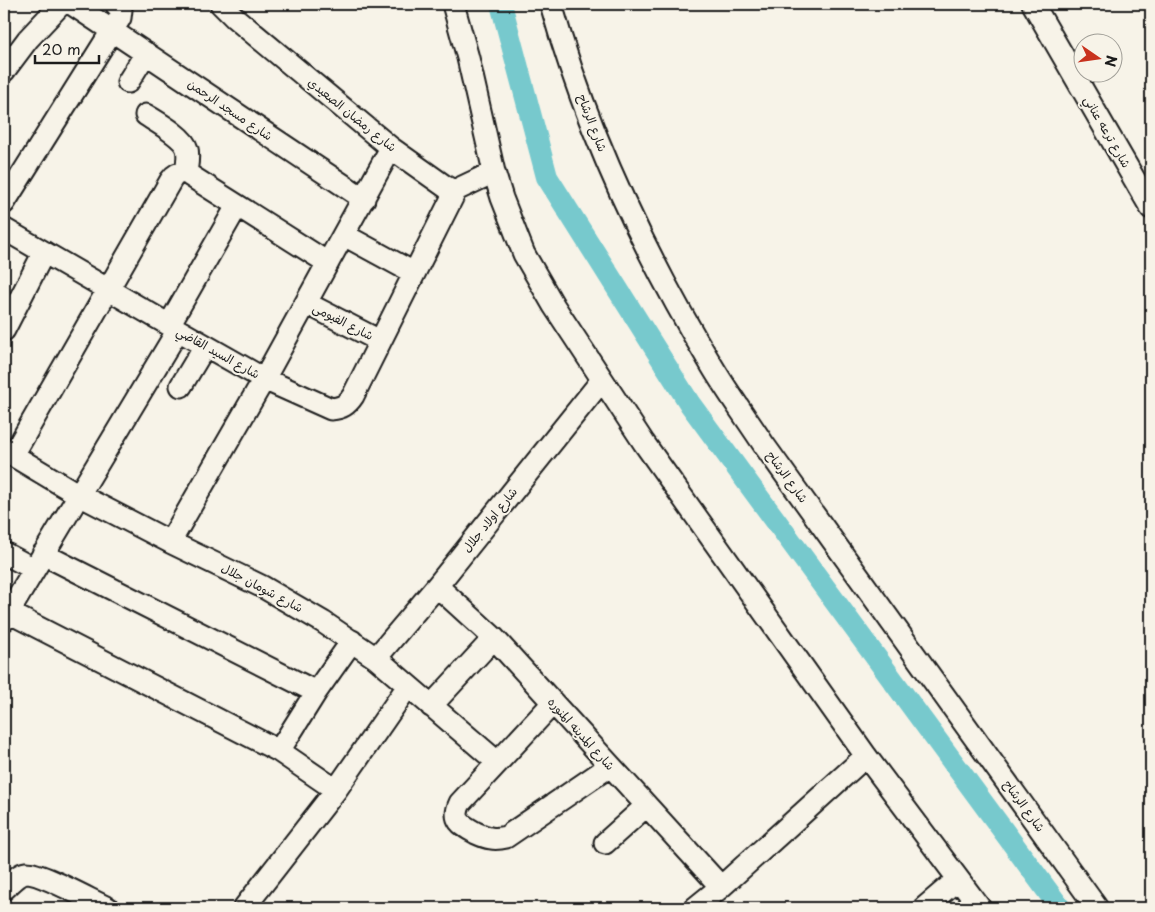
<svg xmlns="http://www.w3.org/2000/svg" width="1155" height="912" font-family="'Playpen Sans','Playpen Sans Arabic',sans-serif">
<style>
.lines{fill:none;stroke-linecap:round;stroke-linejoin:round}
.canal{stroke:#77c9cd;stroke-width:22}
.minor-casing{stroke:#1c1c1c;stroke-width:25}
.minor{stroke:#f7f3e8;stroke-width:21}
.labels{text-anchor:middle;stroke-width:4;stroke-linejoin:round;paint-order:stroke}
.street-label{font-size:12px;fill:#1c1c1c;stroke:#f7f3e8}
</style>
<rect width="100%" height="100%" fill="#f7f3e8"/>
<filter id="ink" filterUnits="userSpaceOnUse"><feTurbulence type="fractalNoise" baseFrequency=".02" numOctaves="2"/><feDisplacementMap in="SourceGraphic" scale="10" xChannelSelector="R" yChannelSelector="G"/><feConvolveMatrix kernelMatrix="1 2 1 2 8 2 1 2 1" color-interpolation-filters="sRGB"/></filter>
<g filter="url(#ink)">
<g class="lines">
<path class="canal" d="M501,4L547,177L690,404L1060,908"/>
<g class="minor-casing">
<path id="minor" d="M72,4L364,199
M221,4L235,18L391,148L446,187L452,190H456L494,172
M453,4L468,58L494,172L502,198L524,254L554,306L644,443L866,756L980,908
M551,4C587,132 644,253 712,366C728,393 747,419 764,445L1097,908
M1033,4L1151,208
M4,71L28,39L61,4
M128,82L146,53
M146,115C157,122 184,137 187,149C189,156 187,166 186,173
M4,203L120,18L121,10L116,4
M4,229L178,330L264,379L331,409C342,408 347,405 353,396L456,190
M344,235L414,273
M306,303L380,341
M169,325L237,206
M4,330L44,252
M181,386L205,346
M4,450L79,495L170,542L263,587L323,622L376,658L497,762
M13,455L171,180C175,174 179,172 186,173L328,263
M170,542L264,379L391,148
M4,553L34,569
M43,554L316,692L352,641
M437,586L494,638L721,887
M8,612L279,751L336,790
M4,620L178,330
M376,658L437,586L602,380
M553,703L460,803C452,820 461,825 476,833C487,838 494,840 506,837L610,766
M431,706L494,638
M279,751L316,692
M605,843L646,806
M4,889C10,884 18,874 26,873C40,872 92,901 108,908
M244,908L336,790L408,686
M695,908L721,887L866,756
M924,908L958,879"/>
</g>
<use href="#minor" class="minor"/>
</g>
</g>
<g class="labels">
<g class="street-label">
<text transform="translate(230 110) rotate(34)" y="4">شارع مسجد الرحمن</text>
<text transform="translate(352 115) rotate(39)" y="4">شارع رمضان الصعيدي</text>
<text transform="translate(592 123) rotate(69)" y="4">شارع الرشاح</text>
<text transform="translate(1107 132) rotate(60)" y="4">شارع ترعه عناني</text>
<text transform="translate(343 322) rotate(27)" y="4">شارع الفيومى</text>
<text transform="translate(218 353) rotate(29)" y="4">شارع السيد القاضي</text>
<text transform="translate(787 477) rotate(54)" y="4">شارع الرشاح</text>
<text transform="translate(490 520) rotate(-51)" y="4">شارع اولاد جلال</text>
<text transform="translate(262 588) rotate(28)" y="4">شارع شومان جلال</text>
<text transform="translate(581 734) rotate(48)" y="4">شارع المدينه المنوره</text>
<text transform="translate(1024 806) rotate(54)" y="4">شارع الرشاح</text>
</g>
</g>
<rect width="1155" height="912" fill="none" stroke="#f7f3e8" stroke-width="20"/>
<rect x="10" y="10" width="1135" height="892" fill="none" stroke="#1c1c1c" stroke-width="2" filter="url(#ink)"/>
<g transform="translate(1098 58) rotate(103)"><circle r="24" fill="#f7f3e8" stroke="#9f9d96"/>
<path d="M0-4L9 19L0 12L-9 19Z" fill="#c8321e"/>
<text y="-8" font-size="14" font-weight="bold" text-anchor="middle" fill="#1c1c1c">N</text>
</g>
<path d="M35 55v8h64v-8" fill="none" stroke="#1c1c1c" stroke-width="2.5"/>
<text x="42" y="55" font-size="15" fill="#1c1c1c" stroke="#f7f3e8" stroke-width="4" paint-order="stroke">20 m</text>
</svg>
